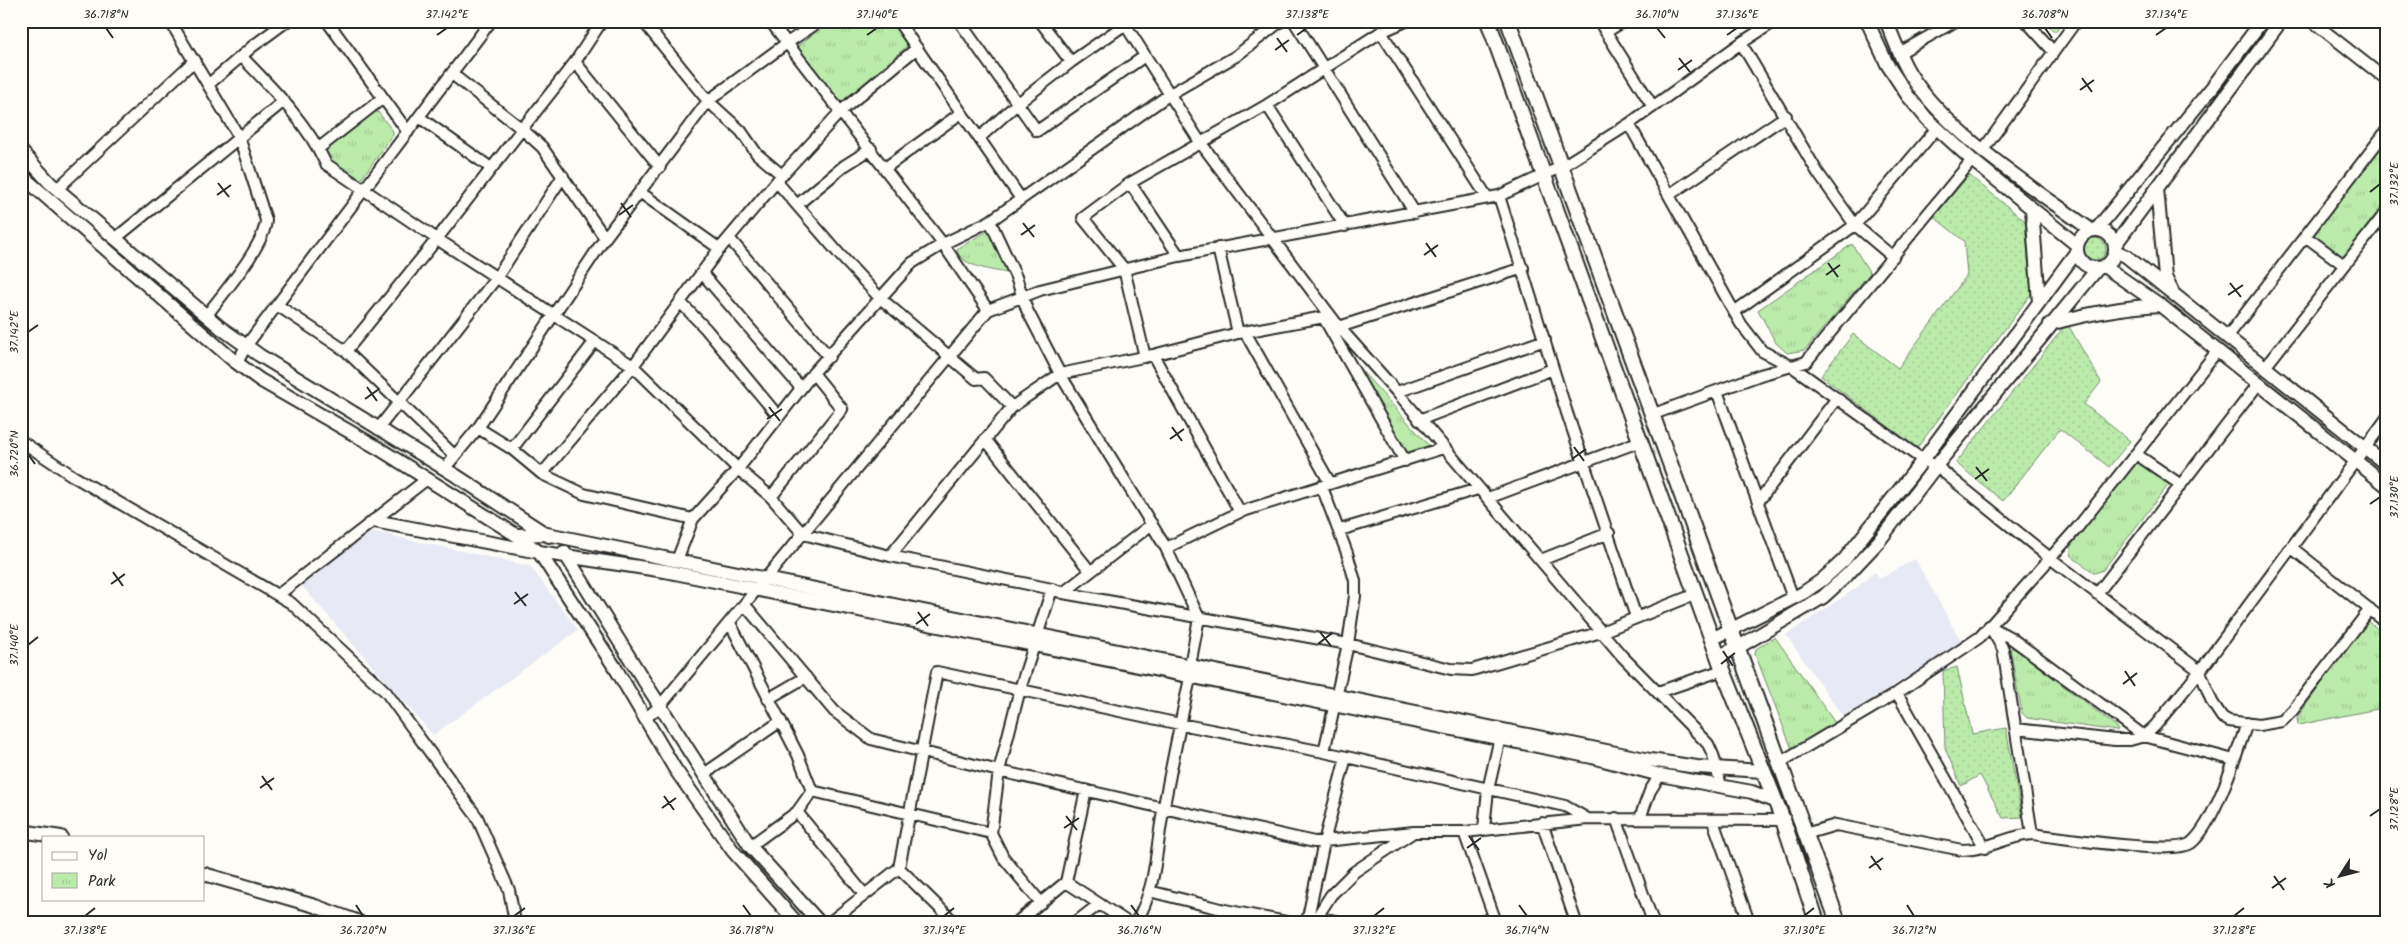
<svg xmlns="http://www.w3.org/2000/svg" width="2408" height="943" font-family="Kalam,sans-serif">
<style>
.built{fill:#e7e9f5}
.grass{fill:url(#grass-dots);stroke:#738b6b}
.park{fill:url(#park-tufts);stroke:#738b6b}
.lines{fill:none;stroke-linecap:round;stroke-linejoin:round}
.minor-casing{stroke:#2b2b2b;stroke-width:14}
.tertiary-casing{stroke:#2b2b2b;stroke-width:16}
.secondary-casing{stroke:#2b2b2b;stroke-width:18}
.minor{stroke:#fdfcf7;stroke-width:10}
.tertiary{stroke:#fdfcf7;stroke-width:12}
.secondary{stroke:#fdfcf7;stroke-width:14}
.ticks{fill:none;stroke:#2b2b2b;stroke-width:2}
.neatline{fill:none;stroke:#2b2b2b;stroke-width:2}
.ticks-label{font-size:12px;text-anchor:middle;fill:#2b2b2b}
</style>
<defs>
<pattern id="grass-dots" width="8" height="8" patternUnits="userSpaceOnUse" patternTransform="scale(1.25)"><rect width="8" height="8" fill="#bbebab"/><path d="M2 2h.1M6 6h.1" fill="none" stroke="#a1ca93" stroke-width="1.8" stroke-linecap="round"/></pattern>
<pattern id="park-tufts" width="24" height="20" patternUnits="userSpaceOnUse" patternTransform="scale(1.25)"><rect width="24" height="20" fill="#bbebab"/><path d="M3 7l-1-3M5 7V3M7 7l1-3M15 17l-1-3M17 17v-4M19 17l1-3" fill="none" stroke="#a1ca93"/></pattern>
</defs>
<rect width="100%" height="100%" fill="#fdfcf7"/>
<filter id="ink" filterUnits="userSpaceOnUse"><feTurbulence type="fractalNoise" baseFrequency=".02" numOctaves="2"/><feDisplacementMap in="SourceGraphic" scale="10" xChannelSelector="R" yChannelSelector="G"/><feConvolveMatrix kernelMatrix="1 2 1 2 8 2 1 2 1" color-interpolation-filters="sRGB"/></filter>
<g filter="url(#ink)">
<path class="built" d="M370,531L530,566L578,630L433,735L302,586Z
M1915,559L1962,643L1843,717L1786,635L1855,589L1875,572L1880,579Z"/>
<path class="grass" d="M1969,175L2025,221L2031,294L1917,448L1821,376L1853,334L1898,368L1967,275L1964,241L1934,217Z
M2084 249a11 11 0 1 1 22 0a11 11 0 1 1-22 0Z
M2067,323L2101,382L2084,404L2130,441L2109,467L2060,429L2003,501L1956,463Z
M1957,667L1972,734L2006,728L2022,817L2003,818L1980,775L1961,786L1945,748L1943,671Z"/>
<path class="park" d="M830,21H892L908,45L836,109L790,52Z
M2044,21H2063L2055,32Z
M378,112L393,131V135L359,182L325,157L323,153L373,113Z
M2387,138V200L2343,257L2313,236Z
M989,230L1013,274C998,271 958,267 957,249Z
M1852,244L1870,273L1805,350L1787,353L1776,343L1758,310Z
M1360,369L1432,449L1408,457Z
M2138,461L2169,484L2103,570L2095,573L2072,557L2070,547Z
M2369,622L2387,636V707L2298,725L2297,718L2364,624Z
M1775,637L1835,723L1792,749L1755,654L1756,649Z
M2014,648L2117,727L2118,729L2117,731L2027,718L2022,713L2010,649Z"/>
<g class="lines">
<g class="minor-casing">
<path id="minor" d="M170,21L239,137L266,220C265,245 223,293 207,315
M327,21L408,132
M643,21L708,101L741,131L757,154L782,175
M770,21L943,244L988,310
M898,21L1021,199
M959,21L1037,131L1145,56
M1040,21L1071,62
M1123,21L1200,142L1339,327L1397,392L1622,656L1708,744L1713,755L1721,786
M1294,21L1415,213
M1599,21L1653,107
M2026,21L2053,51
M2312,21L2387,80
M1381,32L1487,197
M1606,32L1624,21
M1741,43L1818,173L1855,225L1893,257
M1901,52L1956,21
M242,57C273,89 307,123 326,164L437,239L633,366L738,469L771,497L803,534L890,556L1052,589L1063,593L1348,644L1451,669L1472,670L1601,632L1696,594
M575,62L660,167
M452,74L522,129L575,62L602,21
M209,84L253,46L287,21
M1267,105L1345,226
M419,117L491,168
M1629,124L1741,324L1762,351L1793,367L1923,460L1936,466L2050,558L2200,671L2212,702L2222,717L2229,721L2259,725L2282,721L2293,710L2370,609
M979,138L1017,104L1071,62L1130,21
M319,148L383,98
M1983,150L2076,21
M885,168L961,113
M777,182L840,255L879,297L976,379L984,378L1012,407
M1130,183L1179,256
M57,189L195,60
M641,193L720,249
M1669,195L1786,116
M1499,196L1567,413L1636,617
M798,204L844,166L871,149
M990,221L1016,277L1027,310L1060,374L1166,548L1199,618L1190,665V678C1181,720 1172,763 1164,806C1156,845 1157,888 1136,922
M2305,236L2344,265
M116,238L284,101
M729,238L829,357
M1218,248L1238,333
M702,273L801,388
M681,303L706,329L778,416
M277,305L346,351L454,455
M1734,312L1855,225L1937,128
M1325,320L1405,461
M1245,332L1330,483
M2228,336L2387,130
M346,351L437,239L522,129L542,147L605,238
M1153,355L1240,512
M1145,357L1124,269L1083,218L1130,183L1267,105L1381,32L1406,21
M237,363L246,346L277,305L491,21
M2266,366L2387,211
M1717,391L1793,598
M1397,392L1545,340
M1651,415L1760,375L1806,362L1972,160
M1419,420L1553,369
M478,428L512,449L542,474L584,494L693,519
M378,429L497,277L563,176
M985,439L1090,571
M21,441L73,476L291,603L386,692L477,817L509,890L515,922
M512,449L595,341
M2136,454L2181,485
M444,469L478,428L605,238L708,101L787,43L820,21
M542,474L633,366L717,252L782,175L841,111L917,48
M1322,487L1347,553L1355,581V596L1348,644L1324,752
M771,497L842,409L813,373
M1488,498L1641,441
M1758,502L1837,398
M1340,530L1478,489
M1166,548L1240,512L1443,448
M2292,548L2387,623
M890,556L1012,407L1060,374L1153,355L1238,333L1324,317L1339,327L1523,268
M677,560L693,519L738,469L813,373L912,263L943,244L990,221L1170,94L1236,56L1281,21
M1541,560L1609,533
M1063,593L1152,524
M2097,594L2259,383
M278,595L427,479
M745,605L834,711L871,739L999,771L1314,842L1414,832H1464L1588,819L1783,820
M730,623L798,755L812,791L991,833
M1989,626L2011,638L2144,736L2234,760
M1990,627L2003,649L2032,834
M1658,692L1723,670
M1897,693L1985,848
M768,699L806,677
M646,718L660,706L988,310L1040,290L1179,256L1499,196L1561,167L1629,124L1741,43L1775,21
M2016,729L2115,740H2130L2144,736L2155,726L2200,671L2387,418
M1779,763L1897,693L1980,637L2078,527L2218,350
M704,774L781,721
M797,812L864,894
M1616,818L1653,922
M1640,818L1650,791L1660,775
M1713,821L1749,922
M1542,823L1576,922
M1484,828L1488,790L1501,733
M1464,832L1496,922
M1805,834L1836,825L1962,850C1988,850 2007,836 2032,834C2058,837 2174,856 2191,843C2214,825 2237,753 2247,723
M750,846L797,812L812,791
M1066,882L1127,922
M1149,891L1225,910L1287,922
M1041,903L1003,857L991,833L999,771L1020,689L1052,589
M1317,917L1340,922
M830,922L899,868
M954,922L899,868L937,672L1180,724L1324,752L1565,806L1588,819
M1017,922L1066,882L1086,790
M1076,922L1098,905
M1307,922L1324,842L1346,757
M1311,922L1317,917L1331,895L1354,872L1412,833
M1481,922L1494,918"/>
</g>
<g class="tertiary-casing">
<path id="tertiary" d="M1867,21L1887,64L1908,96L1927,119L1972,160L2077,245
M1886,21C1894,38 1900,58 1910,74C1946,133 2034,188 2091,230
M21,151L50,183L221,328L259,355L455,475L549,536
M21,175L233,360L260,380L378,448L516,535L539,552L616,669L675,769L733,851L796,922
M2157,188L2165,277L2172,291
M2032,209L2039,302
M2097,229L2214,85L2262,21
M2077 249a19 19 0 1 1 38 0a19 19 0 1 1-38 0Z
M2115,245L2281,21
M2115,251L2126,256L2387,465
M2104,266L2160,305L2387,486
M2050,324C2086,314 2123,307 2160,305
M374,521L539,552L665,571L1592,757L1660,775L1752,792L1774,801
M516,535L547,534L1650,760L1697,767L1763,771
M564,552L639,673L750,846L819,922
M1712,639L1803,593L1822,580L1844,560L1923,460L2077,251
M1718,656L1737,648L1823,597L1847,575L1879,541L1936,466L2098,268
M21,831L61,837
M204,874L315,906L359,922"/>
</g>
<g class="secondary-casing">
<path id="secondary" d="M1488,21L1723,670L1783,820L1817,922
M1508,21L1838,922"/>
</g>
<use href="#minor" class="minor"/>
<use href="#tertiary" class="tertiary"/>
<use href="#secondary" class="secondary"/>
</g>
</g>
<path class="ticks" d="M106,28L113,38M1657,28L1665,38M2045,28L2052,38M437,35L447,28M867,35L877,28M1297,35L1307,28M1727,35L1737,28M2156,35L2166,28M1277,38L1287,52M1275,50L1289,40M1679,58L1690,72M1678,70L1692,60M2082,78L2092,92M2080,90L2094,80M218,183L229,197M2370,192L2380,184M217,195L231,185M621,203L631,217M619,215L633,205M1023,223L1034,237M1021,235L1035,225M1426,243L1436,257M1424,255L1438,245M1828,263L1838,277M1826,275L1840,265M2230,283L2241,297M2228,295L2243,285M28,332L38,325M367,387L377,401M365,399L379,389M769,407L780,421M767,419L782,409M1172,427L1182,441M1170,439L1184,429M1574,447L1584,461M28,454L35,464M1572,459L1586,449M1976,467L1987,481M1975,479L1989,469M2370,504L2380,497M113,572L123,586M111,584L125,574M515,592L526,606M514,604L528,594M918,612L928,626M916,624L930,614M1320,632L1331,646M1318,644L1332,633M28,645L38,637M1723,651L1733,666M1721,664L1735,653M2125,671L2135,686M2123,684L2137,673M262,776L272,790M260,788L274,778M664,796L674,810M662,808L676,798M1066,816L1077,830M2370,816L2380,809M1064,828L1079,818M1469,836L1479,850M1467,848L1481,838M1871,856L1881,870M1869,868L1883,858M2274,876L2284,890M2272,888L2286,878M356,905L363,916M743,905L751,916M1131,905L1139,916M1519,905L1527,916M1907,905L1914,916M85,916L95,908M514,916L525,908M944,916L954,908M1374,916L1384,908M1804,916L1814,908M2234,916L2244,908"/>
<rect width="2408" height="943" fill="none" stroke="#fdfcf7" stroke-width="55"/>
<rect x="42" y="836" width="162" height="65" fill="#fdfcf7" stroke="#a9a8a5"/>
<rect x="52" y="852" width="25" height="8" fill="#fdfcf7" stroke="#a9a8a5"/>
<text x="88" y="860" font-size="15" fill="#2b2b2b">Yol</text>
<rect x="52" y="873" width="25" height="15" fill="url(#park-tufts)" stroke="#a9a8a5"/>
<text x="88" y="886" font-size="15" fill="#2b2b2b">Park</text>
<g transform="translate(2340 876) rotate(234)" stroke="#fdfcf7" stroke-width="4" paint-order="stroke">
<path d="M0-4L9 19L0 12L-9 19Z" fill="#2b2b2b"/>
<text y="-8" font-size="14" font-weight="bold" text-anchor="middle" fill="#2b2b2b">K</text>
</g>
<rect x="28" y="28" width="2352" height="888" class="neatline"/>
<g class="ticks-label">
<text x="106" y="18">36.718°N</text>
<text x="447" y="18">37.142°E</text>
<text x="877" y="18">37.140°E</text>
<text x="1307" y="18">37.138°E</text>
<text x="1657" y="18">36.710°N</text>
<text x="1737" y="18">37.136°E</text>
<text x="2045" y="18">36.708°N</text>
<text x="2166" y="18">37.134°E</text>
<text transform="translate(2394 184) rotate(-90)" y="4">37.132°E</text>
<text transform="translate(14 332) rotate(-90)" y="4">37.142°E</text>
<text transform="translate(14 454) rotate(-90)" y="4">36.720°N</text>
<text transform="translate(2394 497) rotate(-90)" y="4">37.130°E</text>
<text transform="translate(14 645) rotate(-90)" y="4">37.140°E</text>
<text transform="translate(2394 809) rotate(-90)" y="4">37.128°E</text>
<text x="85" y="934">37.138°E</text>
<text x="363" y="934">36.720°N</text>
<text x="514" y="934">37.136°E</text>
<text x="751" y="934">36.718°N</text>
<text x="944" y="934">37.134°E</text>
<text x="1139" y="934">36.716°N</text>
<text x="1374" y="934">37.132°E</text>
<text x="1527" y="934">36.714°N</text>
<text x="1804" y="934">37.130°E</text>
<text x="1914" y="934">36.712°N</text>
<text x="2234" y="934">37.128°E</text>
</g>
</svg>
